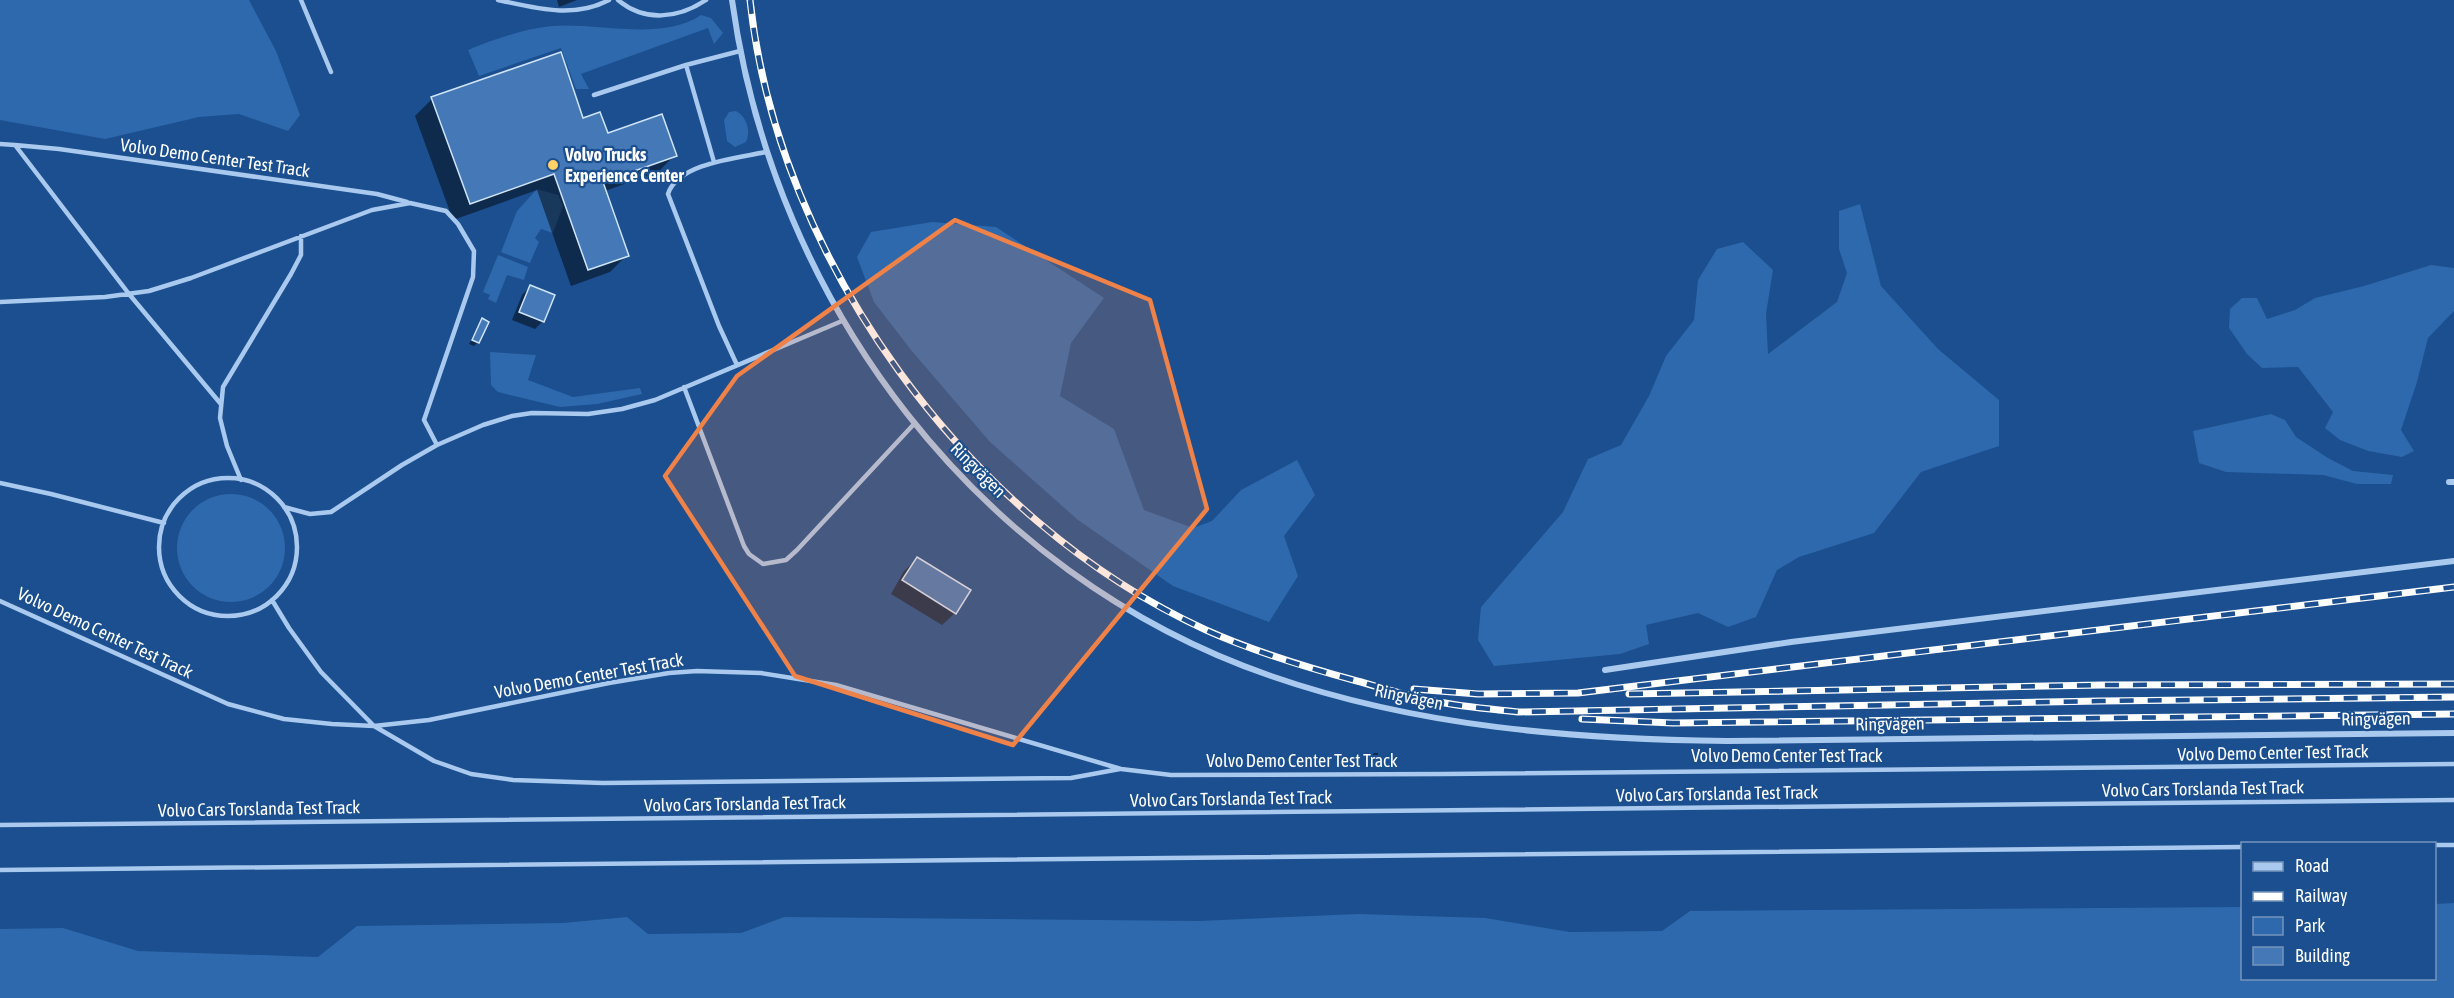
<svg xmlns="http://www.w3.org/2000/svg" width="2454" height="998" font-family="'Asap Condensed',sans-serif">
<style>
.green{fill:#2e69ad}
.shadow{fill:#0007}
.building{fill:#4478b7;stroke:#cfe3fa;stroke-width:1.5}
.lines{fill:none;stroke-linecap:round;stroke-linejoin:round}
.lane{stroke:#a9c9ee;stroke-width:4.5}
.street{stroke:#a9c9ee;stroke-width:6}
.rail-casing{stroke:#fff;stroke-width:7}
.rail{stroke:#1b4f8f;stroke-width:4.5;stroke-dasharray:14;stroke-linecap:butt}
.marked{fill:#ee8249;fill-opacity:0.2;stroke:#ee8249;stroke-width:4.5;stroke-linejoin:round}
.poi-dot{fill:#ffd166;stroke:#1b4f8f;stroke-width:2}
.labels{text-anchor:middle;stroke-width:4.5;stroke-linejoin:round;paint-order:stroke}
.poi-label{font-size:18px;font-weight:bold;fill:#fff;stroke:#1b4f8f;text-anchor:start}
.street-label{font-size:18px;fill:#fff;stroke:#1b4f8f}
</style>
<rect width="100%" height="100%" fill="#1b4f8f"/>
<path class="green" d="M0,0H249L276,51L300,115L288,131L239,114L199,117L105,139L0,120Z
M701,15L711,18L723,33L714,44L708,28L581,74L589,89H576L561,48L479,76L468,50C495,39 523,29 552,26C597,22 661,42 701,15Z
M736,111C747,117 751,131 746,142L735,147L727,141L724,120L729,112Z
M537,189L558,195L563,206L553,233L541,229L535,238L539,242L530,263L501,252L517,211Z
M1860,204L1881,286L1938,349L1999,400V446L1921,472L1874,533L1799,557L1777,570L1756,617L1728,627L1698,613L1646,625L1649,644L1620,654L1494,666L1478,640L1481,607L1563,512L1588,459L1621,445L1649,396L1666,356L1694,320L1698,280L1717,249L1743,242L1773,270L1766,314L1768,354L1837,302L1847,273L1839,249V211Z
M932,222L996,227L1104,298L1071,343L1060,396L1114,429L1144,510L1193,528L1212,521L1241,490L1297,460L1315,495L1284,536L1298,576L1269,622L1173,586L1078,520L990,442L911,350L874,302L857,257L871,232Z
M498,255L528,267L524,280L507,275L496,303L488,299L490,295L483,292Z
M2431,265L2454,268V311L2428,338L2417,382L2401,430L2414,451L2402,457L2368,451L2340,440L2325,428L2333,412L2298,367L2262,368L2247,354L2229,328L2230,309L2242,298H2257L2267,319L2295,310L2315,298L2364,286Z
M490,352L536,355L528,380L573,397L640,388L642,394L597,404L560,407L498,392L491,385Z
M2271,414L2285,420L2296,437L2328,458L2353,471L2393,475L2391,484H2357L2323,475L2226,472L2199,463L2193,431Z
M177 548a54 54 0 1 1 108 0a54 54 0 1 1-108 0Z
M2454,903V998H0V929L63,928L138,951L318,957L357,926L563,923L627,917L648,934L741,933L784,917L1199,921L1358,914L1485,918L1570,932L1662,931L1690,911L2242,907V978H2434L2435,904Z"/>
<path class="shadow" d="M557,0H577L559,7Z
M432,99L582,120L607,135L675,155L658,172L605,191L627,255L610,272L571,286L537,190L453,220L415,116Z
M530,287L543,321L535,329L512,320L522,295Z
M482,320L478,342L474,346L469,344Z
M917,559L955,613L942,625L891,594L904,571Z
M1374,753H1378V757L1371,761L1370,757Z"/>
<path class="building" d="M561,52L583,118L600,112L608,133L662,114L677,156L603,182L629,256L588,270L554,174L470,204L431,97Z
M530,285L555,295L544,322L519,312Z
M482,318L489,322L479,343L472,340Z
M917,557L971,590L956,614L902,580Z"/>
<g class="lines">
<path class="lane" d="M301,0L331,72
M498,0C536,8 573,19 609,0
M618,0C644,22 678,19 706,0
M594,95L686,65
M0,144L15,145L129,294L220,403
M15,145L59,149L377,194L407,202
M714,162L686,65L740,51
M0,302L105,297L149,291L191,278L372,210L410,203L446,211L458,224L474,251L473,277L424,420L437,445
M737,365L719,326L668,194C678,163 738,158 766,152
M684,387L744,546L749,554L763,564L786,560L797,550L914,424
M159 547a69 69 0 1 1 138 0a69 69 0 1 1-138 0Z
M241,480L227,446L220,418L223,387L291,274L301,255V236
M0,483L51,494L164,523
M284,507L310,514L331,512L402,465L437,445L483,425L512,416L532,413L588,414L622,409L655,400L842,321
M272,600L289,628L321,672L374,726L434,761L471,774L513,780L603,783L1071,778L1120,769
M0,601L228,704L284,719L332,724L374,726L429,720L609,683L669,673L697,671L761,673L836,685L1121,769L1171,775L1445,774L2454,764
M0,825L2454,800
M2434,845H2454
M0,870L2242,847"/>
<path class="street" d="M732,0C774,304 978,575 1271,676C1418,727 1572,739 1727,741L2454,733
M2449,482H2454
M1605,670L1791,642L2454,561"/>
<g class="rail-casing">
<path id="rail" d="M750,0C777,259 969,522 1206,630C1255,652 1305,667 1357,681C1383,688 1408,696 1434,701C1462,707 1491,709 1519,712L2100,701L2454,697
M1414,689L1478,694L1578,693L2454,587
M1629,694L2102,685L2454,684
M1582,719L1673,723L2454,714"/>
</g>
<use href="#rail" class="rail"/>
</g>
<path class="marked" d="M955,220L1150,300L1207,509L1013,745L795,676L665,476L737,376Z"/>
<circle class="poi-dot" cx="553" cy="165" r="6"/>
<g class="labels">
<g class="poi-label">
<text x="565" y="161">Volvo Trucks<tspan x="565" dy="21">Experience Center</tspan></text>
</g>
<g class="street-label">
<text transform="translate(215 158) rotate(8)" y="6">Volvo Demo Center Test Track</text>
<text transform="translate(978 470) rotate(45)" y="6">Ringvägen</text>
<text transform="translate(105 633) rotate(25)" y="6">Volvo Demo Center Test Track</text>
<text transform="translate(589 676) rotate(-10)" y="6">Volvo Demo Center Test Track</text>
<text transform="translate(1409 697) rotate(12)" y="6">Ringvägen</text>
<text transform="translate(2376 719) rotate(-1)" y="6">Ringvägen</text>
<text transform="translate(1890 724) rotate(-1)" y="6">Ringvägen</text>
<text transform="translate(2273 753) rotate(-1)" y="6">Volvo Demo Center Test Track</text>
<text x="1787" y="762">Volvo Demo Center Test Track</text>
<text x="1302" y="767">Volvo Demo Center Test Track</text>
<text transform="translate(2203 789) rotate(-1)" y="6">Volvo Cars Torslanda Test Track</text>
<text transform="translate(1717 794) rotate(-1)" y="6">Volvo Cars Torslanda Test Track</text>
<text transform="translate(1231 799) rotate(-1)" y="6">Volvo Cars Torslanda Test Track</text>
<text transform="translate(745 804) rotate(-1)" y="6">Volvo Cars Torslanda Test Track</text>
<text transform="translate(259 809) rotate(-1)" y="6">Volvo Cars Torslanda Test Track</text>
</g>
</g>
<rect x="2241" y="842" width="195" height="138" fill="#1b4f8f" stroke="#7695bc" stroke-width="1.5"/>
<rect x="2253" y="862" width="30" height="9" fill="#a9c9ee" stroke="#7695bc" stroke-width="1.5"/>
<text x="2295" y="872" font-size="18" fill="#ffffff">Road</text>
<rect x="2253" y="892" width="30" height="9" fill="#ffffff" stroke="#7695bc" stroke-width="1.5"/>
<text x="2295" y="902" font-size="18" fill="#ffffff">Railway</text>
<rect x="2253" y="917" width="30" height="18" fill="#2e69ad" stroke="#7695bc" stroke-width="1.5"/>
<text x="2295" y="932" font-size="18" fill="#ffffff">Park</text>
<rect x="2253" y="947" width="30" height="18" fill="#4478b7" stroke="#7695bc" stroke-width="1.5"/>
<text x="2295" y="962" font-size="18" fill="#ffffff">Building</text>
</svg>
